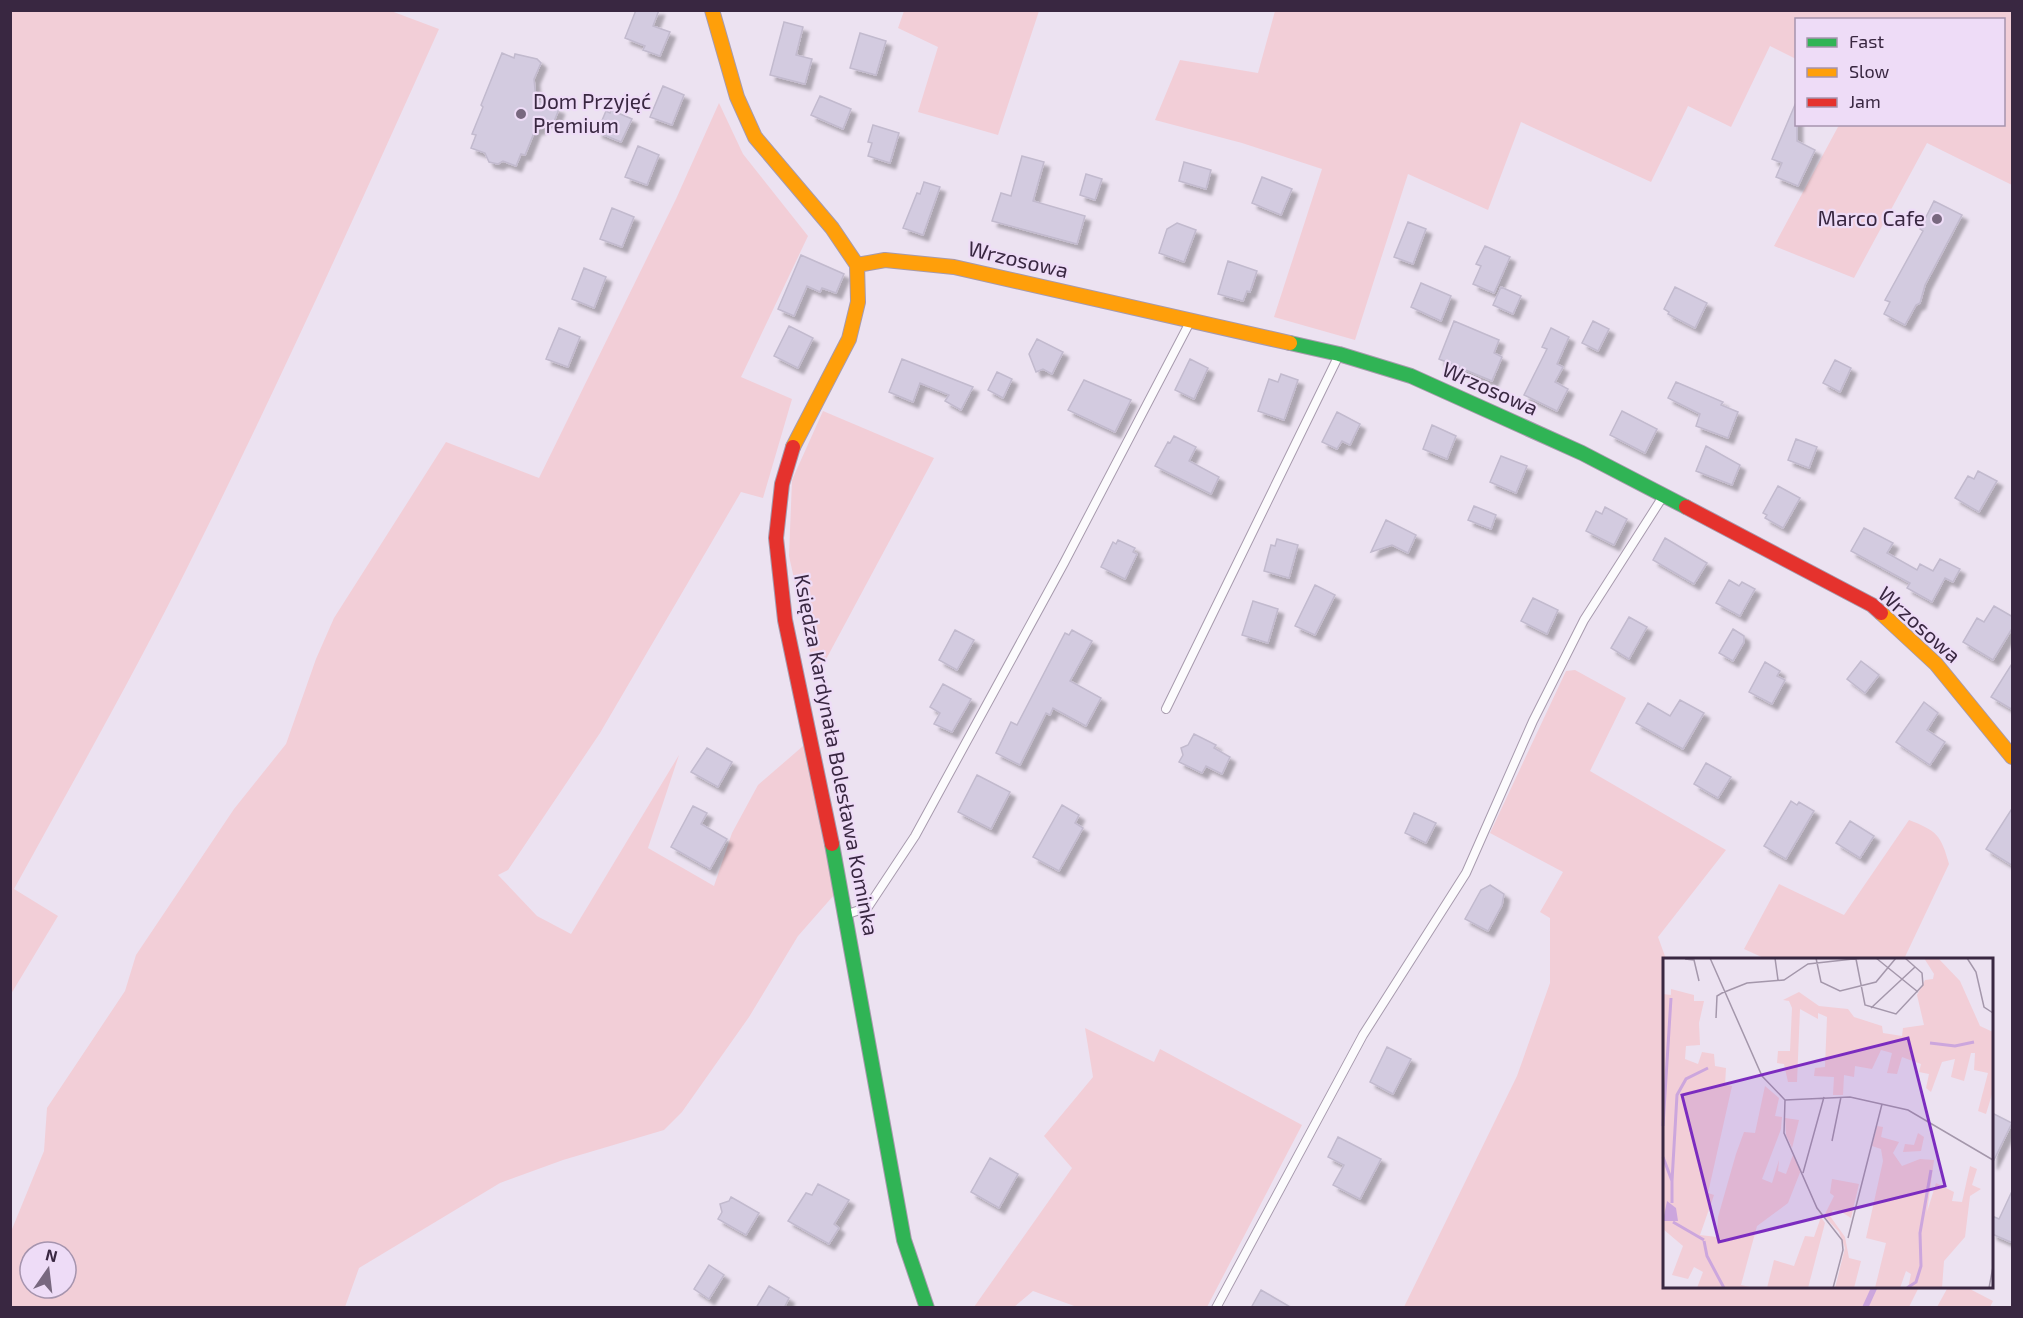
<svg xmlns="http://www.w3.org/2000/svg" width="2023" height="1318" font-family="'Exo 2',sans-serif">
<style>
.green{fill:#f2ced7;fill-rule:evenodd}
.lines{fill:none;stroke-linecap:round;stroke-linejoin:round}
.stream{stroke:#cca6dd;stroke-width:6}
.building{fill:#d3cbe0;stroke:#c2bace;stroke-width:1.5;filter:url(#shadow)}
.lane-casing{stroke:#a79aad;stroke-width:10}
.fast-casing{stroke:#a79aad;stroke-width:16}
.slow-casing{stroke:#a79aad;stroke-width:16}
.jam-casing{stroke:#a79aad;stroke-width:16}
.lane{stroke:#fcfbfd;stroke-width:8}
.fast{stroke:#30b455;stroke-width:14}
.slow{stroke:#ff9f0a;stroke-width:14}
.jam{stroke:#e5322d;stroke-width:14}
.poi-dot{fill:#78687f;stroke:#eedcf7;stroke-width:2}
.labels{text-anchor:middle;stroke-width:4.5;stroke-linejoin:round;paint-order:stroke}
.poi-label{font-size:21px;fill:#392741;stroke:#eedcf7;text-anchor:start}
.street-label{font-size:21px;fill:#392741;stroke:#eedcf7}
.inset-river{fill:none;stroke:#cca6dd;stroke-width:3}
.inset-road{fill:none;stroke:#a497ab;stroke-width:1.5}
.view{fill:#7b2cbf;fill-opacity:0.15;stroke:#7b2cbf;stroke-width:3}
.inset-edge{fill:none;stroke:#392741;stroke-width:3}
</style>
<defs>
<filter id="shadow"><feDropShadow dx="5.5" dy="5.5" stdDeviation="1.5" flood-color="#0004"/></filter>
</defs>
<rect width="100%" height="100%" fill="#ece2f1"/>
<path class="green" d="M391,11L439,29C359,207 279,384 192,558C136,671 74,780 14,889L58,916L11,994V11Z
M904,11H1039L998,135L918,112L938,47L898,28Z
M1275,11H2012V185L1927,143L1854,278L1774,246L1839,125L2004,124V20H1796V59L1770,46L1731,127L1688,106L1651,182L1521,122L1488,210L1408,174L1355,340L1274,317L1322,169L1242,143L1155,120L1180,60L1258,73Z
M719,103L743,154L808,236L741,377L792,399L763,498L741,492L600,733L508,870L498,875L537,916L571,934L679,755L648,848L714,886L732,833L758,785L810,740L841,887L798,936L749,1017L682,1112L664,1130L563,1160L500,1183L359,1268L345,1307H11L10,1234L44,1151L47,1108L125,991L136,955L234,809L286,744L316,659L334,618L446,442L539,478L676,199ZM30,1252H66V1288H30Z
M823,411L934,458L816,678L789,556L792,480Z
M1575,670L1626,698L1590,771L1726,850L1658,937L1666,959L1664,1286L1919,1287L1909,1307H1404L1517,1076L1550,983V918L1540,912L1563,872L1490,833L1566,671Z
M1909,820C1937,831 1941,835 1949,864L1904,959H1766L1744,949L1779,884L1844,915Z
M1085,1028L1154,1062L1160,1049L1302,1125L1207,1307H1077L1033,1291L1014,1307H974L1072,1168L1044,1136L1093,1077Z
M1948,1287H1966L1993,1301L1990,1307H1937Z"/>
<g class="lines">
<path class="stream" d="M1865,1308L1875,1286"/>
</g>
<path class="building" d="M636,10H659L653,26L670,32L660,56L643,50L645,46L625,38Z
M784,22L803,27L796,55L812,59L805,84L770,75Z
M860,33L886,41L876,75L850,68Z
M502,53L514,58L515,54L537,59L541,63L534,79L536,100L559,109L553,124L543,120L539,129L536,128L525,155L521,154L516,166L503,161L498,164L489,162L485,153L471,148L476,135L472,134L483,107L481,105Z
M663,86L684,95L672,125L650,117Z
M820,96L851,109L843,129L811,115Z
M1797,100V141L1815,150L1798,186L1776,177L1782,163L1772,159Z
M611,110L632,119L621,142L597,132L606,111L610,113Z
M873,125L899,133L890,163L868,156L872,143L868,142Z
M638,146L659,155L647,185L625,177Z
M1022,156L1044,162L1033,201L1085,216L1077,244L992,221L1001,193L1011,196Z
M1184,162L1211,170L1206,189L1179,181Z
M1086,174L1102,179L1095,200L1080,195Z
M1262,177L1292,189L1281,215L1252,203Z
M924,182L940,187L923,235L903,228L917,193L920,194Z
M1934,201L1962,215L1925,285L1920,303L1916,305L1905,325L1884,314L1890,302L1885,300L1923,231L1920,229Z
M612,208L634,217L622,247L600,239Z
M1408,222L1426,229L1413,264L1394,257Z
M1177,223L1196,230L1184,262L1159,253L1167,229Z
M1485,246L1510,257L1494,293L1473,284L1481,266L1476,264Z
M801,255L844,274L836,293L822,288L820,292L807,286L794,316L778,309Z
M1228,261L1257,271L1250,292L1247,291L1243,301L1218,294Z
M584,268L606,277L594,308L572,299Z
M1421,283L1451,296L1441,321L1411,307Z
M1501,287L1521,296L1513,314L1493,305Z
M1675,287L1707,303L1695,328L1668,314L1669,312L1664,309Z
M1454,321L1499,340L1494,353L1502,357L1492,381L1439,359Z
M1593,321L1609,329L1598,351L1582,343Z
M789,326L813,338L798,368L774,356Z
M559,328L580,337L568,367L546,359Z
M1551,328L1569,337L1557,364L1563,367L1555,382L1568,389L1557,411L1524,395L1547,349L1542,347Z
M1037,339L1063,352L1052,374L1043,369L1036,372L1029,354Z
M902,359L973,387L961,410L945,401L949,395L920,383L913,402L889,392Z
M1190,359L1208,368L1194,399L1175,390Z
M1835,360L1851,368L1840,392L1823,383Z
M997,372L1012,379L1003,398L988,390Z
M1281,374L1298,380L1284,420L1258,411L1269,379L1278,382Z
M1084,380L1131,400L1115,432L1068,410Z
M1676,382L1723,402L1721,405L1738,412L1728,438L1696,426L1700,414L1668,398Z
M1622,411L1657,429L1645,453L1610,435Z
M1337,412L1360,424L1350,445L1342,441L1337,449L1322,442Z
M1432,425L1456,436L1447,459L1423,449Z
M1174,436L1196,447L1189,461L1219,477L1211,494L1155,466L1168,442L1170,443Z
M1796,439L1817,447L1809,468L1788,460Z
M1706,446L1740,465L1732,485L1696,471Z
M1501,456L1527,466L1516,493L1490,482Z
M1978,471L1997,481L1979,512L1955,498L1968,476L1974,479Z
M1778,486L1800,498L1783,528L1765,518L1767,515L1763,513Z
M1474,506L1496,515L1491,529L1468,520Z
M1605,507L1627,519L1614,545L1586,531L1596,511L1602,514Z
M1386,520L1416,535L1408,553L1392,545L1371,552Z
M1864,528L1893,543L1887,553L1917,570L1920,564L1933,571L1940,559L1960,569L1953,582L1945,578L1932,602L1907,588L1910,583L1851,551Z
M1665,538L1707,563L1694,584L1653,560Z
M1277,539L1298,545L1289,578L1264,571L1271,545L1275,546Z
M1118,540L1135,548L1133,552L1137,554L1125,579L1101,567L1113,542L1116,544Z
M1729,580L1739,586L1742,582L1755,589L1740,616L1716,603Z
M1315,585L1335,595L1315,635L1295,626Z
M1533,598L1558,610L1547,634L1521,621Z
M1253,601L1278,609L1268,643L1242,635Z
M1994,606L2013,617V627L1993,660L1963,642L1977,618L1984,622Z
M1629,617L1647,627L1629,659L1611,648Z
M1733,629L1744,636V642L1733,661L1719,653Z
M955,630L974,640L957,670L939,660Z
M1072,630L1092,641L1070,681L1101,698L1086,726L1053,708L1050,715L1046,713L1020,765L996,753L1011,722L1017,725L1065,633L1069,635Z
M1861,661L1879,675L1865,693L1847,679Z
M1765,662L1780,671L1777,676L1785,680L1772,704L1749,692Z
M2013,662V710L1991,697Z
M943,684L971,699L952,732L934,724L940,713L930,707Z
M1680,700L1704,713L1683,749L1636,723L1648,703L1670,716Z
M1924,702L1938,713L1927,730L1945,742L1930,765L1896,742Z
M1194,734L1216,745L1214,748L1230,757L1222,774L1206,766L1202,773L1179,762L1183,755L1181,748L1188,745Z
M707,748L732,762L718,787L691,772Z
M1706,763L1731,777L1718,798L1694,784Z
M977,775L1010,792L991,829L958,812Z
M1791,801L1797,805L1799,802L1814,811L1786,859L1764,846Z
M1062,805L1079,815L1075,823L1083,828L1059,871L1033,857Z
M693,806L707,813L701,824L727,839L710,869L671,847Z
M2013,807V866L1986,849Z
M1414,813L1436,823L1426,843L1405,833Z
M1850,821L1874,836L1860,858L1836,843Z
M1490,885L1504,894L1502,905L1488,931L1465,919L1481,890Z
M1387,1047L1411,1059L1393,1094L1370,1082Z
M1992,1113L2012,1123L1992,1164Z
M1338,1137L1381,1159L1360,1199L1333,1185L1344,1165L1328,1157Z
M990,1158L1018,1174L999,1208L971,1192Z
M818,1184L849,1200L834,1224L839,1228L829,1244L788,1221L806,1193L812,1195Z
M2013,1189V1243L1992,1234V1216L1999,1219Z
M731,1197L759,1213L746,1235L718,1219L722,1212L720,1204L729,1201Z
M709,1265L724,1275L709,1299L694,1289Z
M769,1286L789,1298L784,1308H756Z
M1261,1290L1292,1308H1251Z"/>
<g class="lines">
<g class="lane-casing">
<path id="lane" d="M1166,709L1338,357
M848,914L868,907L915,836L1064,563L1190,322
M1216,1308L1363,1035L1466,873L1533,721L1584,620L1662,498"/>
</g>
<g class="fast-casing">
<path id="fast" d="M1290,343L1339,354L1411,376L1582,453L1686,507
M832,844L904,1240L927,1308"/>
</g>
<g class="slow-casing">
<path id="slow" d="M712,10L737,97L755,137L832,228L857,265L858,302L849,339L793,447
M857,265L885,260L954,267L1290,343
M1881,613L1936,664L2012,757"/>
</g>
<g class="jam-casing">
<path id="jam" d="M793,447L782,484L776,538L785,620L832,844
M1686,507L1872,605L1881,613"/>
</g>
<use href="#lane" class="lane"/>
<use href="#fast" class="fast"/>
<use href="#slow" class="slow"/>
<use href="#jam" class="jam"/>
</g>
<g class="poi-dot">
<circle cx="521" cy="114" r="6"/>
<circle cx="1937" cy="219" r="6"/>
</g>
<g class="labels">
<g class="poi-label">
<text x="533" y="109">Dom Przyjęć<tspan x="533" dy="24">Premium</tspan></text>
<text x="1925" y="226" text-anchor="end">Marco Cafe</text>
</g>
<g class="street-label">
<text transform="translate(1018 260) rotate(13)" y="7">Wrzosowa</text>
<text transform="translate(1490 389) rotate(24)" y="7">Wrzosowa</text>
<text transform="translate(1919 625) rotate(42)" y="7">Wrzosowa</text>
<text transform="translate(836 755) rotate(79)" y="7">Księdza Kardynała Bolesława Kominka</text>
</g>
</g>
<g transform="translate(1663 958)">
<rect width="330" height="330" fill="#ece2f1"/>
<path d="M261,0H275L297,23L317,68L330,74V133L323,156L315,153L325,115L311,112L312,95H308L301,123L288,119L292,101L279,104L268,134L263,130L266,116L256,114L258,106L239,99L234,116L224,115L229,95L218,92L209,111L192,108L191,119L181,117L180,137H170L171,119L151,118L152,110L162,109L164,59L155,55V61L137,51L134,124H125L121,106L114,105L115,93H127L129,50L126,43L120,42L136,34L156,48L185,51L191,59L219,68L220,75L239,78L240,70L261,67L254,37L262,22L270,21L271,16ZM8,31L31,37V43H41L36,65L37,87L23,88L22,101L35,106L39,94L51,96L52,108L63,110L62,127L69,128L45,235L51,237L37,277L54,279L55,259L73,196L81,174L92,175L102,128L116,140L112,158L119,159L118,171L99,221L109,225L116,202L115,213L123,216L130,197L138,212L125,245L94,268L78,327L91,330H34L40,314L31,309L25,321L9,317L20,288L0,271V36L8,37ZM122,160L136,162L129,190L123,177ZM214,168L220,169L218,179L236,184L230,195L239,208L257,201L271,202L264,254L273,225L291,234L289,243L299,244L307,208L314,211L309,227L318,231L307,238L302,279L281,303L279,330H245L248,316L243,313L237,330H212L223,285L203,280L220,203L218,191L209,188ZM255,175L261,179L258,193L240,194L242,186L251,187ZM169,221L196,226L188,260L177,253L170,252L167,258L182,279L186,300L198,303L191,330H172L182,290L176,274L161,258L171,238L167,235ZM158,259L162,265L145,330H104L111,302L131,308L142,278L151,279Z" fill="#f2ced7"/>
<path d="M4,243L13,250L15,263H0Z" fill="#cca6dd"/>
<path class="inset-river" d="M267,85L292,88L311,84M0,168L8,40M0,199L9,223V245M9,223L14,137L23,121L45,110M10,264L41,282M41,283L44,298L61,330M244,330L253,324L258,308L257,275L268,212"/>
<path class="inset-road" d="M47,0L99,118L122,142L121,175L154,250L179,282L180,292L170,330M112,0L115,22M153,0L158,24L177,33L213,24L233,0M213,0L255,34M304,0L313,14L321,49L330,55M22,1L31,2L36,23M193,1L202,47L233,56L260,27L259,15L242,0M208,50L252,9M53,60L54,38L59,35L84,25L121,22L145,6L199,0M122,142L187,139L245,152L330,202M169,183L178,139M140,215L161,139M185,280L219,146M326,330L330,309"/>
<path class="view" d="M245,80L282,228L56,284L19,137Z"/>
<rect width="330" height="330" class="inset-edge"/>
</g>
<rect width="2023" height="1318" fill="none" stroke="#392741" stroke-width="24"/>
<rect x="1795" y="18" width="210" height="108" fill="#eedcf7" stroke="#a694ae" stroke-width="1.5"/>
<rect x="1807" y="38" width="30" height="9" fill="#30b455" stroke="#a694ae" stroke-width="1.5"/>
<text x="1849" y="48" font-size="18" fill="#392741">Fast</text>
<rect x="1807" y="68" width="30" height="9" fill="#ff9f0a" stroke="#a694ae" stroke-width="1.5"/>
<text x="1849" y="78" font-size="18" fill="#392741">Slow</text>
<rect x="1807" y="98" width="30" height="9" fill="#e5322d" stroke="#a694ae" stroke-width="1.5"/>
<text x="1849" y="108" font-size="18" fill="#392741">Jam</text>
<g transform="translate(48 1270) rotate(14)"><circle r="28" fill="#eedcf7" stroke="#a694ae" stroke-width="1.5"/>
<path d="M0-4.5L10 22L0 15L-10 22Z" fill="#78687f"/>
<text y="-9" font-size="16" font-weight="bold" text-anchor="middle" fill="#392741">N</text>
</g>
</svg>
